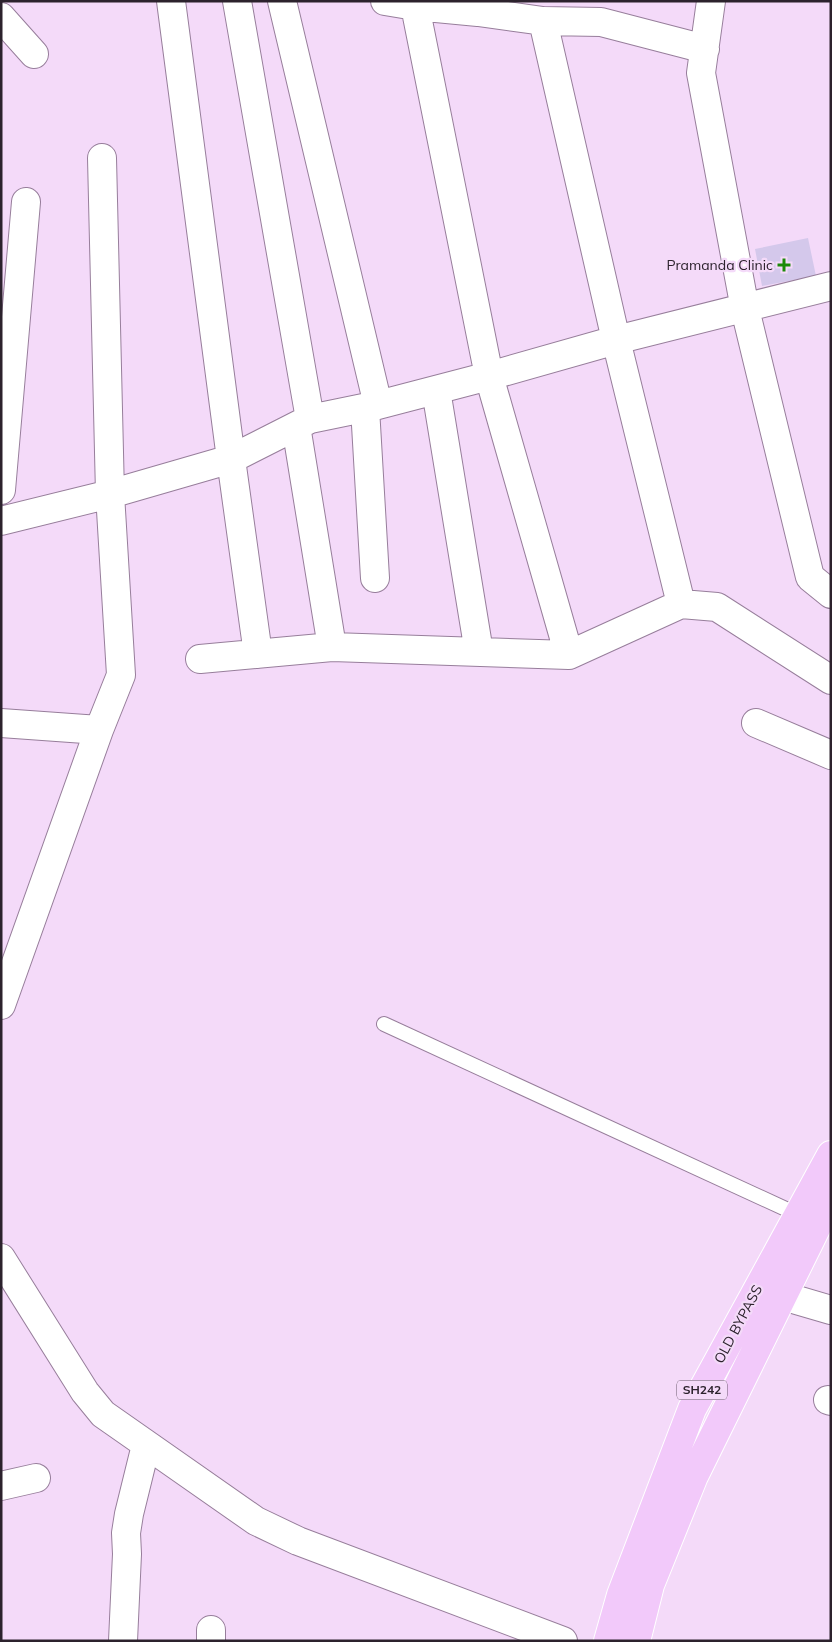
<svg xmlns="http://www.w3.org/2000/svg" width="832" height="1642" font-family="Mulish,sans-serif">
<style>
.building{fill:#d4c8eb}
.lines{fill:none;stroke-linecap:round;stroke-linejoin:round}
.lane-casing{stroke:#977e9b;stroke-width:16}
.street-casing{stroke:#977e9b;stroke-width:30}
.primary-casing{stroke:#fff;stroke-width:30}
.lane{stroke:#fff;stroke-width:14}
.street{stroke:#fff;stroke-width:28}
.primary{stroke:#f2c9fa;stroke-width:28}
.poi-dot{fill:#1c8a09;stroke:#f4daf9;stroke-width:2}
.labels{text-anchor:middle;stroke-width:4.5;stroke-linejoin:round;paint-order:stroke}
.shield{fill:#f4daf9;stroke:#68596a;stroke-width:1}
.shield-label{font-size:12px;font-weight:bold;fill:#2c222d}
.poi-label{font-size:14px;fill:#2c222d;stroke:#f4daf9;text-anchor:end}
.street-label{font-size:14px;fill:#2c222d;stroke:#f4daf9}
</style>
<rect width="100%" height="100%" fill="#f4daf9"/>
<path class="building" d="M808,238L816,276L762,286L755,249Z"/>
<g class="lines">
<g class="lane-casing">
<path id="lane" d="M384,1024L801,1216"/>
</g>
<g class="street-casing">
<path id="street" d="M171,1L231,459L258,654
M237,1L310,419
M282,1L378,405
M385,1L415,6L478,12L543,21L601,22L705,49
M711,1L701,73L745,309L810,577L831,594
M415,6L489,376L569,655
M1,17L34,54
M543,21L616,340L681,604
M436,390L479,652
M365,408L375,578
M296,426L332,647
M1,490L26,202
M1,521L110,494L231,459L310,419L378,405L489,376L616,340L831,286
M200,659L332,647L569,655L681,604L717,607L831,680
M1,723L99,730
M756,723L831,755
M1,1005L99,730L121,675L110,494L102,158
M1,1258L85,1392L103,1414L256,1521L298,1541L563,1641
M783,1296L831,1310
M828,1400L831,1401
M1,1486L36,1478
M123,1641L127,1554L126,1533L129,1514L146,1445
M211,1641V1630"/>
</g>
<g class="primary-casing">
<path id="primary" d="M608,1641L621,1595L692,1409L831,1155
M636,1641L650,1585L694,1476L831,1198"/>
</g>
<use href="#lane" class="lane"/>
<use href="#street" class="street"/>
<use href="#primary" class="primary"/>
</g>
<path class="poi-dot" d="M781.5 257.5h5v5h5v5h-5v5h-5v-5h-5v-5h5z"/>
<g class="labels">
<rect class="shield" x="677" y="1380.5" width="50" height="19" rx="4"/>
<g class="shield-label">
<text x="702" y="1394">SH242</text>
</g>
<g class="poi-label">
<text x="773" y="270">Pramanda Clinic</text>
</g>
<g class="street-label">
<text transform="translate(738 1324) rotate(-62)" y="5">OLD BYPASS</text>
</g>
</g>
<rect width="832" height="1642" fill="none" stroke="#2c222d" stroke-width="5"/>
</svg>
